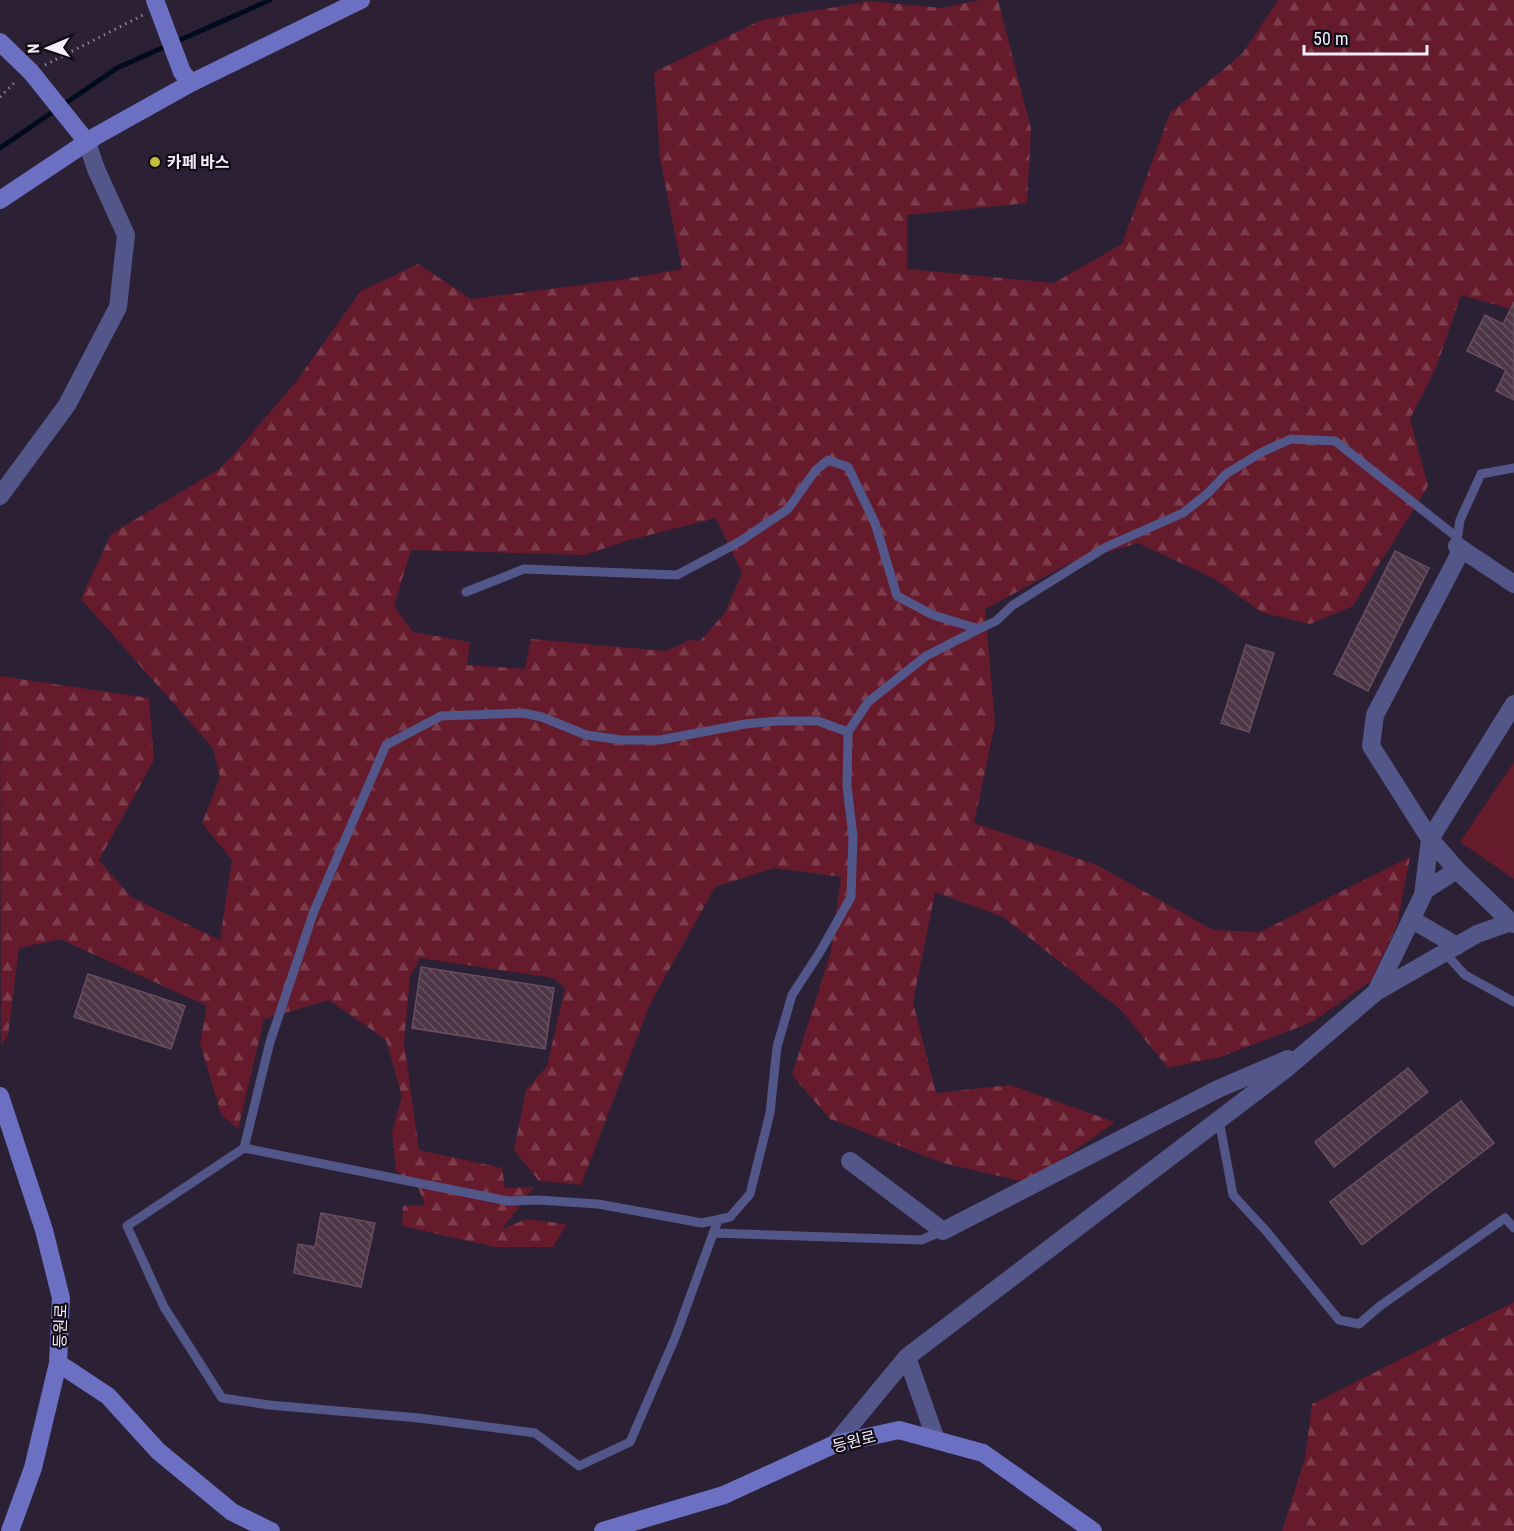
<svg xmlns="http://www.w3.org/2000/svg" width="1514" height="1531" font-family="'Roboto Condensed','Noto Sans KR',sans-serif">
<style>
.forest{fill:url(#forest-firs);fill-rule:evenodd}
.garden{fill:#651b2b}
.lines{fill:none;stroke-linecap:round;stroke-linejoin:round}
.stream{stroke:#000b1e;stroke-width:5}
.building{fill:url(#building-back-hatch);stroke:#684f5f;stroke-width:1.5}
.path{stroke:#8a8092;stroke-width:3;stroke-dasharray:1.5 4.5;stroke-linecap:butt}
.lane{stroke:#525689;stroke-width:9}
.street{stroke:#525689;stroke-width:18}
.secondary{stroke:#6b70c2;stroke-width:18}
.poi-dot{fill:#c6bc3c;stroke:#110c15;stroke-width:2}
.labels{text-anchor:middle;stroke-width:4.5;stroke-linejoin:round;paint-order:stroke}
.poi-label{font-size:16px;font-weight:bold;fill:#f3ecfa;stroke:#110c15;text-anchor:start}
.street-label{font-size:16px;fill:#f3ecfa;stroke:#110c15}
</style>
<defs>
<pattern id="forest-firs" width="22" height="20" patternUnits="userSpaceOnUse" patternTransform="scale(1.5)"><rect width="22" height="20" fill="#651b2b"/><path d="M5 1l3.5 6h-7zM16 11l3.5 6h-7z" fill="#7c3c4b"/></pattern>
<pattern id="building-back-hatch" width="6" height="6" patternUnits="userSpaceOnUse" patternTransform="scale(1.5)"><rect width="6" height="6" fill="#4d3645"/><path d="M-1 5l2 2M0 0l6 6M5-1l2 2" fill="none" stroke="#675361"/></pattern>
</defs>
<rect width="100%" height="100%" fill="#2c2035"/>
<path class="forest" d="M981,0H998L1031,129L1027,203L907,215V269L1054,283L1122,244L1170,113L1242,54L1278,0H1514V310L1461,295L1436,368L1410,419L1428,486L1353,606L1310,624L1263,613L1213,578L1138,543L1070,563L985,609L995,724L974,823L1097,865L1213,930L1260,932L1410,857L1397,925L1371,981L1312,1022L1220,1057L1168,1068L1121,1010L1003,917L935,892L913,1002L936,1093L1010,1085L1115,1122L1029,1183L943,1163L830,1119L792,1075L831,951L841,877L774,868L715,887L650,1004L581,1185L539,1181L514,1150L526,1090L547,1066L565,989L554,978L420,958L410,977L404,1043L419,1150L502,1168L505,1188L534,1187L502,1229L527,1219L567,1224L553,1247H495L402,1226L403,1206L425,1205L418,1187L396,1171L392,1133L402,1096L386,1040L329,1000L264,1019L238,1129L221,1114L200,1043L207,1006L60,939L19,948L8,1035L1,1046L0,676L149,698L154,760L99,860L131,897L220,940L232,860L202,823L220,777L213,748L81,599L111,534L219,469L235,453L295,383L361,291L418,264L471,299L619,280L682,269L660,159L654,72L761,20L870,1L941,8ZM716,518L742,573L725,613L700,641L690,640L665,651L531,639L525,669L467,665L470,642L413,632L394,606L411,550L585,555L626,541Z
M1514,1302V1531H1282L1305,1458L1312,1404Z"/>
<path class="garden" d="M1514,762V879L1460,842Z"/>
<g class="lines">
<path class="stream" d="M0,148L117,68L270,0"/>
</g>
<path class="building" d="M1514,302V400L1496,391L1506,370L1467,351L1485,315L1503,324Z
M1395,551L1429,568L1368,691L1334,674Z
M1246,645L1274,653L1249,732L1221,723Z
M421,967L554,988L545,1049L412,1028Z
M88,974L185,1006L171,1049L74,1017Z
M1408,1068L1428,1092L1334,1167L1315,1142Z
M1461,1101L1494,1143L1362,1245L1330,1202Z
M321,1213L375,1223L361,1287L294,1273L298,1244L315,1247Z"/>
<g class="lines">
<path class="path" d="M45,65L143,15
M0,97L16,81"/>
<path class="lane" d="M1457,541L1460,520L1481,474L1514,468
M466,592L524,569L677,575L739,542L788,509L815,471L828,460L848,467L875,523L897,596L933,615L979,629L996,621L1013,605L1106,547L1183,513L1208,493L1226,474L1262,452L1291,439L1335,441L1458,538
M848,732L818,721H778L745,724L660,740H622L586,735L542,717L523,713L441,716L386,745L314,911L270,1042L244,1148L508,1201L538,1200L598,1204L702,1223L730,1217L750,1194L770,1113L777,1047L792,995L820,952L851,897L853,836L847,786L848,732L868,702L926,656L979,629
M1445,953L1465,975L1514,1002
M1219,1120L1233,1195L1267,1232L1339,1320L1359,1324L1380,1306L1505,1218L1514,1228
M244,1148L127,1226L164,1307L222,1398L269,1405L419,1418L535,1433L579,1466L630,1442L675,1338L718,1220
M713,1233L921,1240L943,1231"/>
<path class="street" d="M0,496L67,405L118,307L126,235L96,169L87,142
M1457,546L1514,584
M1462,549L1375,715L1371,746L1430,839L1457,870L1511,922
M1424,891L1457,870
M1411,919L1457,946
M1376,992L1423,895L1430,839L1514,704
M850,1161L943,1231L1218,1089L1288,1059
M907,1357L1287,1068L1376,992L1477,934L1511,922L1514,924
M835,1444L907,1357L936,1440"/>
<path class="secondary" d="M155,0L182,72L191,83
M0,42L31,72L87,142
M0,200L96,136L191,83L361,0
M0,1096L44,1230L61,1298L58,1363L33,1468L10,1531
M58,1363L108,1396L158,1451L232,1512L271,1531
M603,1531L724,1495L835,1444L899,1430L983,1453L1093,1531"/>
</g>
<circle class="poi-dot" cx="155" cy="162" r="6"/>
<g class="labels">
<g class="poi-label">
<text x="167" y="168">카페 바스</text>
</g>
<g class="street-label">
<text transform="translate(60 1326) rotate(-88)" y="6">등원로</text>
<text transform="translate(854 1441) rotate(-14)" y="6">등원로</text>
</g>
</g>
<g transform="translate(48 48) rotate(268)" stroke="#110c15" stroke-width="4.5" paint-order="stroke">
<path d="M0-4.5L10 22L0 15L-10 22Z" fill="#f3ecfa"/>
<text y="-9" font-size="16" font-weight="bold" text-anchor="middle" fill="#f3ecfa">N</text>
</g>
<path d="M1304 45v9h123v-9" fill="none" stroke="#f3ecfa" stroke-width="3"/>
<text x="1313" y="45" font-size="18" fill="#f3ecfa" stroke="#110c15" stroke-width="4.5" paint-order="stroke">50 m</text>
</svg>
